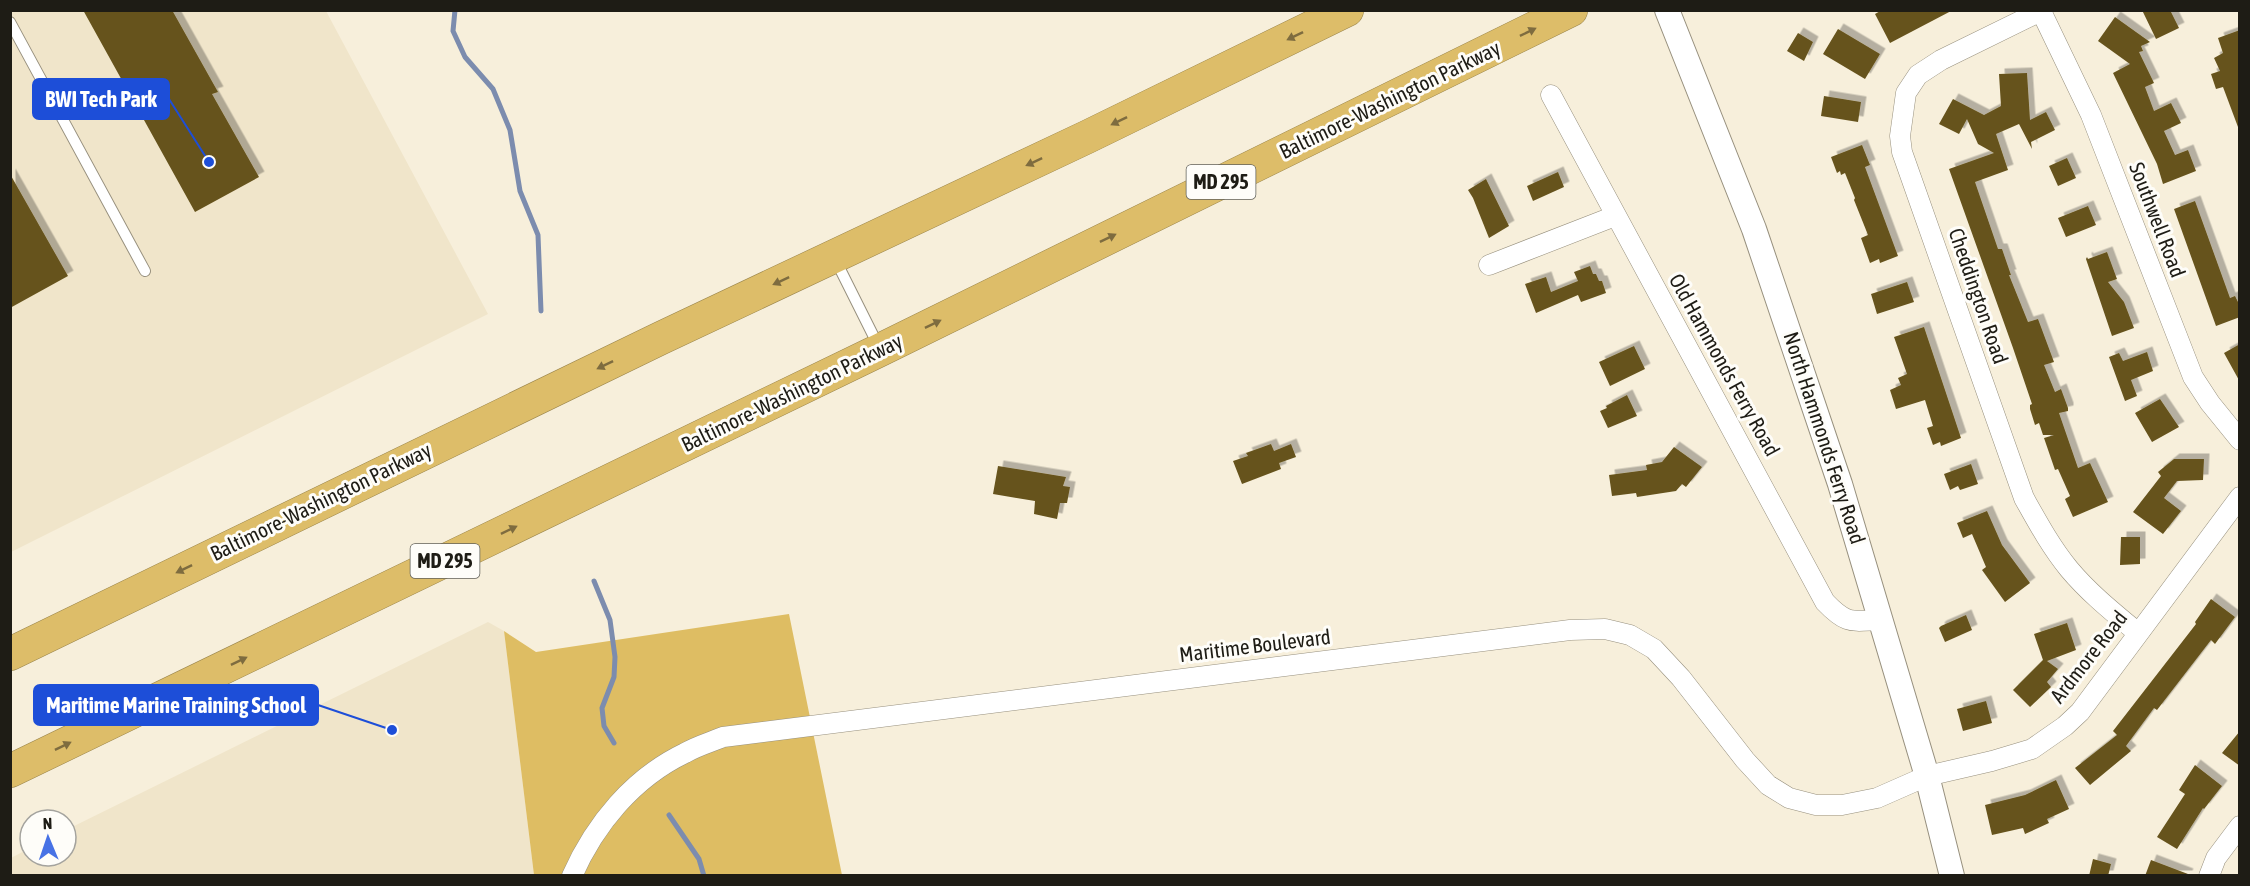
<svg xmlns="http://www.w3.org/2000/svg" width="2250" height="886" font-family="'Asap Condensed',sans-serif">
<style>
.built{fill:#f0e5ca}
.green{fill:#debd63}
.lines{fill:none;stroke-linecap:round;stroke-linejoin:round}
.stream{stroke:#7c8cae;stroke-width:5}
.building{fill:#66531c;filter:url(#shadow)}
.service-casing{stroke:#97907e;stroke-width:12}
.minor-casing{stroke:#97907e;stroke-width:21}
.tertiary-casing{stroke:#97907e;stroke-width:26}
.motorway-casing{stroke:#9a854c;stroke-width:34}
.service{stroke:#fff;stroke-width:10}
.minor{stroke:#fff;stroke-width:20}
.tertiary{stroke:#fff;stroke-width:24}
.motorway{stroke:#ddbd69;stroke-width:33}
.oneway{fill:#7e6c3f}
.labels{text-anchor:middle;stroke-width:6;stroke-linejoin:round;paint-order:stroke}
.shield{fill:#fefdf9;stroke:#616059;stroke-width:1.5}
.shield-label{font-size:20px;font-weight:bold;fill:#1e1c15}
.street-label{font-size:21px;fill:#1e1c15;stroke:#fefdf9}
.leader{fill:none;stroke:#1d4ed8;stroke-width:2}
.callout-dot{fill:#1d4ed8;stroke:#fefdf9;stroke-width:2}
.callout{fill:#1d4ed8;stroke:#1d4ed8;stroke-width:2}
.callout-label{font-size:22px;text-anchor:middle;font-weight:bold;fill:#fff}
</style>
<defs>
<filter id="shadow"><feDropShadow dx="5.5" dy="-5.5" stdDeviation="0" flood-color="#0004"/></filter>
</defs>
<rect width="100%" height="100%" fill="#f7efdb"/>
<path class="built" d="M11,11H326L488,314L11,552Z
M488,622L504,631L534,875L11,876V858L30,848V856H66V830Z"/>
<path class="green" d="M789,614L842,875H534L504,631L536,652Z"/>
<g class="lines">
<path class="stream" d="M455,10L453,31L465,57L493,89L510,130L520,191L538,235L541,311
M594,581L610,620L615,657L614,677L602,708L604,726L614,743
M669,815L699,859L704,876"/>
</g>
<path class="building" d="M83,10H172L218,92L212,94L259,177L195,212Z
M1882,10H1953L1890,43L1875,14Z
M2142,10H2170L2179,28L2156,39Z
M2115,17L2150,42L2141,46L2143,51L2139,52L2154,83L2145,87L2154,111L2171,103L2181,123L2164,131L2175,155L2188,150L2196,171L2163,184L2157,164L2113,73L2130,64L2098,41Z
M1838,29L1880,54L1865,79L1823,54Z
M2240,30V127H2238L2223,87L2216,89L2211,74L2220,71L2214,58L2223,53L2218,38Z
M1798,33L1813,42L1804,61L1787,51Z
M2027,73L2030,120L2046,112L2055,130L2031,142L2032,149L2019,124L1996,134L2008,170L1975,182L1998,249H2002L2011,275H2009L2028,322L2038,319L2054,362L2044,365L2055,392L2061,389L2068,408V411L2059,413L2078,468L2090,463L2108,502L2073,517L2065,499L2070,496L2058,469L2055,470L2044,438L2054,435H2043L2039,423L2035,425L2030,409V405L2032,404L2013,348L1949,169L1994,153L1978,144L1967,119L1959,134L1939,124L1953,99L1984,115L2001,106L1999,74Z
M1824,96L1861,102L1858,122L1821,116Z
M1862,145L1870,165L1865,167L1898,256L1880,263L1879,259L1870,263L1861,238L1868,235L1854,200L1855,198L1845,173L1841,175L1840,171L1837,173L1831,157Z
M2067,158L2076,178L2058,186L2049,166Z
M1558,172L1564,187L1533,201L1527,186Z
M10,174L68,276L10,308Z
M1486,179L1509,226L1489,238L1473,198L1468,190Z
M2195,201L2230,298L2235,296L2240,306V317L2216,326L2174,209Z
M2088,206L2096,225L2066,237L2058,218Z
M2107,252L2117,279L2108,282L2124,302L2134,328L2112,336L2086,259L2087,257L2088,259Z
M1590,266L1593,274H1596L1599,281H1602L1606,293L1581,302L1578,295L1536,313L1525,284L1546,277L1551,292L1578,281L1574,272Z
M1907,282L1914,302L1877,314L1871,294Z
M1924,327L1961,438L1941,446L1940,442L1933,445L1927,428L1933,426L1925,400L1896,409L1890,390L1901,385L1898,378L1907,374L1894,337Z
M2240,344V382L2224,353Z
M1634,346L1645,369L1610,386L1599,362Z
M2147,352L2153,371L2131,380L2137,396L2125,401L2109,357L2119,353L2123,361Z
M1627,395L1637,416L1608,428L1600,411L1607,408L1606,406Z
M2160,399L2179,427L2152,442L2135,413Z
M1271,444L1274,451L1291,444L1296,457L1279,463L1281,469L1242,484L1233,461L1248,456L1246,453Z
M1674,447L1702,467L1686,487L1682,484L1676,491L1637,497L1636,493L1612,496L1609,475L1647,470L1646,465L1662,462Z
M2174,459H2204L2203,480L2177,481L2164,498L2181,511L2163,534L2133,512L2161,476L2158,472Z
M1971,464L1978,484L1960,490L1958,486L1950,490L1944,474Z
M998,466L1066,477L1063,486L1070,487L1067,503H1060L1057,519L1034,514L1035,501L993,494Z
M1987,511L2002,545L2030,583L2005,602L1982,570L1986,567L1972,534L1963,538L1957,523Z
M2121,537H2140V564L2120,565Z
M2211,599L2235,617L2215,644L2211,640L2157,710L2154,708L2126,746L2131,751L2090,785L2075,768L2117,735L2113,731L2196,624L2195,622Z
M1966,615L1972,630L1945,642L1939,628L1941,626Z
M2067,623L2076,650L2047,661L2058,669L2047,682L2051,687L2030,707L2013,690L2043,660L2034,634Z
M1986,701L1992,723L1963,731L1957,709Z
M2240,731V766L2222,753Z
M2195,765L2222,786L2204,809L2203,808L2177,849L2157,837L2185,794L2179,790Z
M2056,780L2069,809L2047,819L2049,823L2025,834L2023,828L1992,835L1985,805L2025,795Z
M2093,859L2111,864L2108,876H2089Z
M2151,860L2188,874L2187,876H2145Z"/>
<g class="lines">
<g class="service-casing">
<path id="service" d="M10,22L145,271
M835,259L879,347"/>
</g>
<g class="minor-casing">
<path id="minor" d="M2043,10L1941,60L1918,75L1906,93L1900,136L1902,152L2024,498C2038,523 2051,547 2069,569C2089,593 2114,613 2138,633
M2041,11L2091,115L2193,377L2210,403L2240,440
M1551,95L1825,602C1847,625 1851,621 1881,620
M1489,265L1615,216
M572,876C595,824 633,778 685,753C697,746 711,742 723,737L1570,630L1605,629L1630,635L1654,649L1681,678L1745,760L1768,785L1789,798L1816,805H1842L1877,798L1927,776L1992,761L2032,749L2065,726L2080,712L2240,497
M2209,876L2216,858L2240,826"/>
</g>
<g class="tertiary-casing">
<path id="tertiary" d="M1667,10L1754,229L1840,484L1927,776L1952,876"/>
</g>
<g class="motorway-casing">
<path id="motorway" d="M10,654L661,338L1087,137L1347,10
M10,771L880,350L1571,10"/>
</g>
<use href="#service" class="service"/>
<use href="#minor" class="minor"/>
<use href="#tertiary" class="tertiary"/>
<use href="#motorway" class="motorway"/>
</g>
<defs><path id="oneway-solid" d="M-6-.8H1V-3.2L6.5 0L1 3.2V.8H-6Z" transform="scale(1.5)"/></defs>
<g class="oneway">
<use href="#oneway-solid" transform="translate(1528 32) rotate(-26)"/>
<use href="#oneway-solid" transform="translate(1295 36) rotate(154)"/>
<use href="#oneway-solid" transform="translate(1119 121) rotate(154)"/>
<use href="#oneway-solid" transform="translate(1034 162) rotate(155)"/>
<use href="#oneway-solid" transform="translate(1108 238) rotate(-26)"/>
<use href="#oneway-solid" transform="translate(781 281) rotate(155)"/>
<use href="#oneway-solid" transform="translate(933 324) rotate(-26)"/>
<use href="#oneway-solid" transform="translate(605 365) rotate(154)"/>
<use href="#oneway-solid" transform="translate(509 530) rotate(-26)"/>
<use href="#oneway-solid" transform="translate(184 569) rotate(154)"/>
<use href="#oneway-solid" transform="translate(239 661) rotate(-26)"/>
<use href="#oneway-solid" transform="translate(63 746) rotate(-26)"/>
</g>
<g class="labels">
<g class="shield">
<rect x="1186.5" y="165" width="69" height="34" rx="4.5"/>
<rect x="410.5" y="544" width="69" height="34" rx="4.5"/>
</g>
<g class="shield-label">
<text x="1221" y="189">MD 295</text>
<text x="445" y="568">MD 295</text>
</g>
<g class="street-label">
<text transform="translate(1390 100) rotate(-26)" y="7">Baltimore-Washington Parkway</text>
<text transform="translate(2157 220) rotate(69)" y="7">Southwell Road</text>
<text transform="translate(1978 296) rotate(71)" y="7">Cheddington Road</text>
<text transform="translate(1724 365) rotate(61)" y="7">Old Hammonds Ferry Road</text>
<text transform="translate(792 393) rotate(-26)" y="7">Baltimore-Washington Parkway</text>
<text transform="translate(1824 438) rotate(72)" y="7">North Hammonds Ferry Road</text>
<text transform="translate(321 502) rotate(-26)" y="7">Baltimore-Washington Parkway</text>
<text transform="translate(1255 646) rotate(-7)" y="7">Maritime Boulevard</text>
<text transform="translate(2089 657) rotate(-52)" y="7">Ardmore Road</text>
</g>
</g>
<path class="leader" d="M209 162L169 99M392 730L318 705"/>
<g class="callout-dot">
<circle cx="209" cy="162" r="6"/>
<circle cx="392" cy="730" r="6"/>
</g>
<g class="callout">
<rect x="33" y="79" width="136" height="40" rx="6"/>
<rect x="34" y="685" width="284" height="40" rx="6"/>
</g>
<g class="callout-label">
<text x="101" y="107">BWI Tech Park</text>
<text x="176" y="713">Maritime Marine Training School</text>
</g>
<rect width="2250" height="886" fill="none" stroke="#1e1c15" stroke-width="24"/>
<g transform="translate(48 838) rotate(358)"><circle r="28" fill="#fefdf9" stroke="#a4a39e" stroke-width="1.5"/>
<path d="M0-4.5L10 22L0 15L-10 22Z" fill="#4772e5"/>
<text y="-9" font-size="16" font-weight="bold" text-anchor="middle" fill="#1e1c15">N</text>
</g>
</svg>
